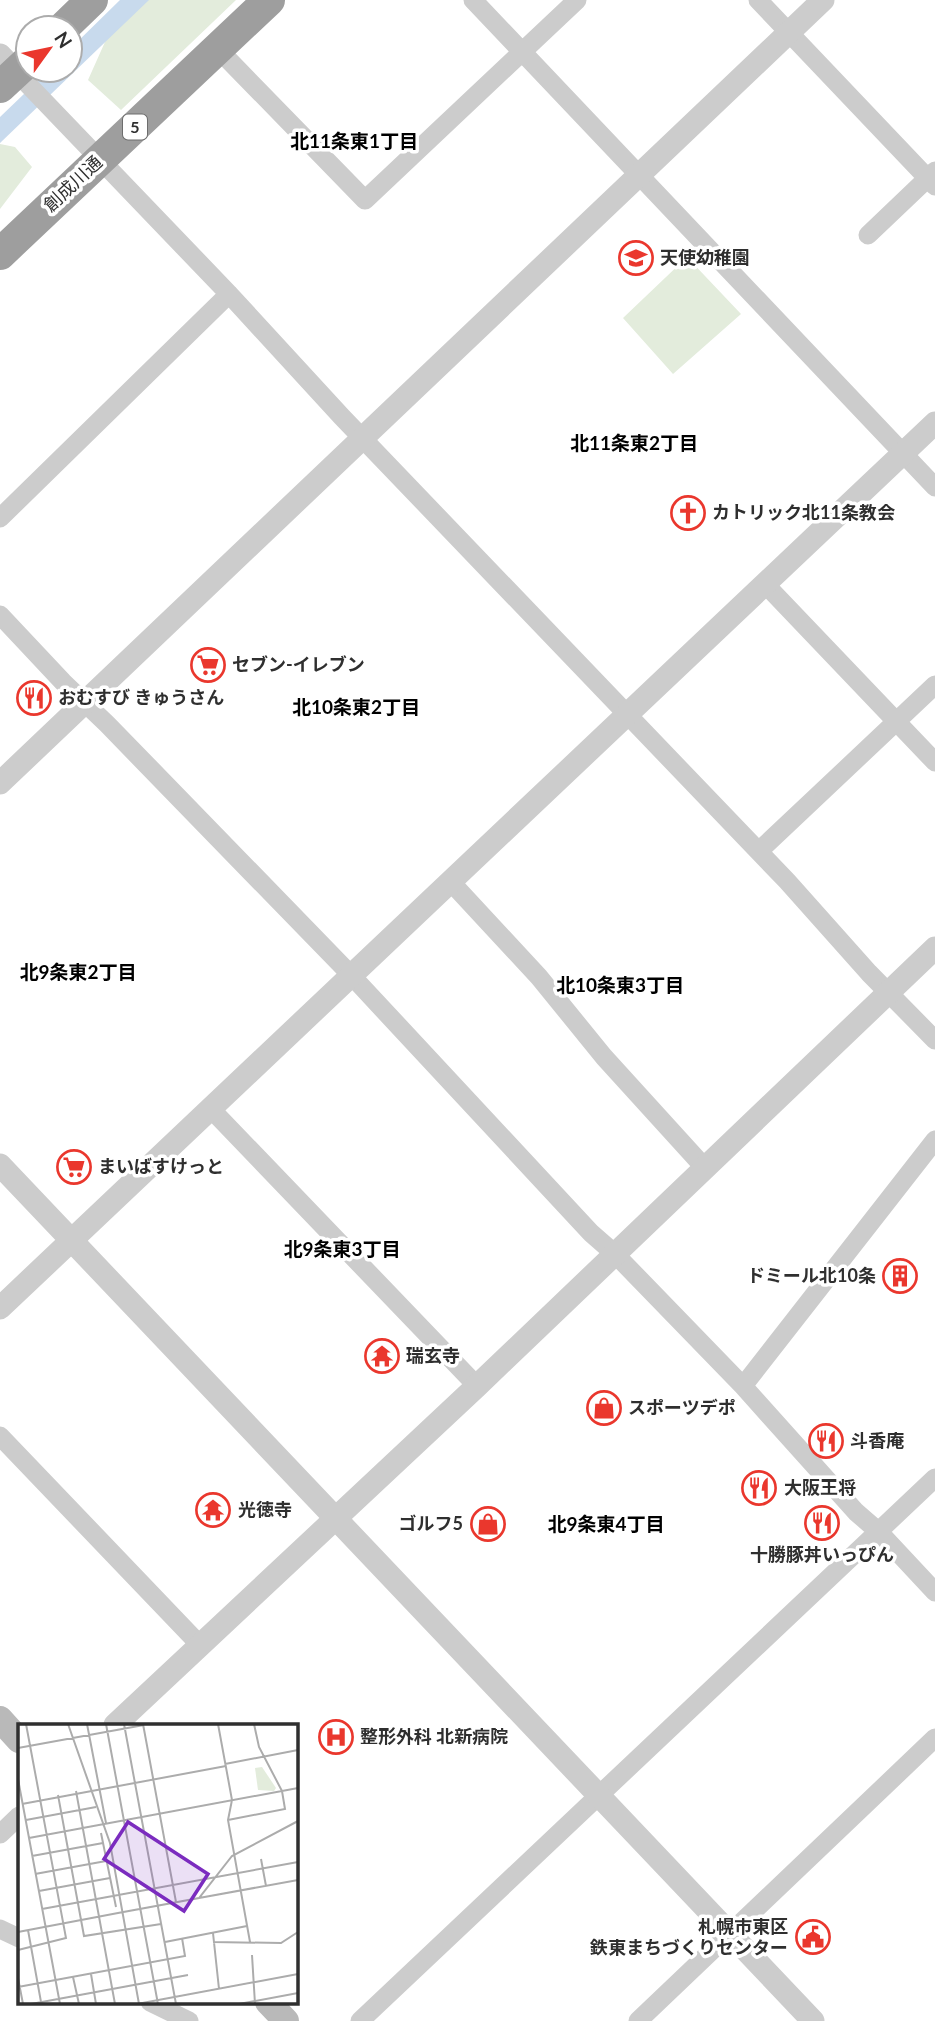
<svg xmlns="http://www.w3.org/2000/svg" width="935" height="2021" font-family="Lato,'Noto Sans JP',sans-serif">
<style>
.green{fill:#e3ecdc}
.water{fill:#c8daed}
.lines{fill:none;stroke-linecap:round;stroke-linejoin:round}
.minor{stroke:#ccc;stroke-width:19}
.tertiary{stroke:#ccc;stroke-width:23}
.secondary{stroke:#b9b9b9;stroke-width:26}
.trunk{stroke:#9e9e9e;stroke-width:32}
.labels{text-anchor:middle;stroke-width:7;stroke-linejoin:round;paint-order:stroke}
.shield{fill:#fff;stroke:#6d6d6d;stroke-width:2}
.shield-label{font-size:16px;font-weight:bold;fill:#2f2f2f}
.street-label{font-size:18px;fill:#2f2f2f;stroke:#fff}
.poi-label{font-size:18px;font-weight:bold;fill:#2f2f2f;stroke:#fff;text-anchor:start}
.neighbourhood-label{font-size:19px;font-weight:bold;fill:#000;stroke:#fff}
.inset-road{fill:none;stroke:#acacac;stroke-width:2}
.view{fill:#7b2cbf;fill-opacity:0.15;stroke:#7b2cbf;stroke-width:3.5}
.inset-edge{fill:none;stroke:#2f2f2f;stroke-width:3.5}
</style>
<rect width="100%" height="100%" fill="#fff"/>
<path class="green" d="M142,0H236L121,110L88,80L109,33Z
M0,144L15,147L32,167L0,209Z
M687,257L741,314L673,374L623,318Z"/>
<path class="water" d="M120,0H149L0,143V117L49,70H70V49Z"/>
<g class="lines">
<path class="minor" d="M473,0L935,487
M758,0L935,186
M217,48L365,200L577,0
M16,72L229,294L342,417L787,881L869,973L935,1040
M868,235L935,171
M0,518L229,294
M766,585L935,762
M0,615L63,682L107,724L351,975L591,1233L615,1254L743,1386L856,1512L879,1532L935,1592
M759,851L935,685
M450,881L539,977L604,1057L704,1167
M211,1109L477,1386
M743,1386L935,1140
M0,1436L200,1645
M0,1834L19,1816
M0,1929L19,1938
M150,2002L189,2021
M360,2021L935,1478
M638,2021L935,1738"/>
<path class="tertiary" d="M0,55L16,72
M0,783L823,0
M0,1165L813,2021
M0,1308L935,423
M115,1725L477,1386L935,948"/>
<path class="secondary" d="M0,1719L19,1740
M268,2002L286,2021"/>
<path class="trunk" d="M63,28L92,0
M0,87L28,61
M0,254L269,0"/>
</g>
<defs>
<g id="school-ring" transform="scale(1.75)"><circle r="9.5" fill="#fff" stroke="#ea372d" stroke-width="1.5"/><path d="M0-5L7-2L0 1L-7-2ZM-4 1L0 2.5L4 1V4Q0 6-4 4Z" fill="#ea372d"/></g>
<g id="church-ring" transform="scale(1.75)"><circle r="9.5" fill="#fff" stroke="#ea372d" stroke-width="1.5"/><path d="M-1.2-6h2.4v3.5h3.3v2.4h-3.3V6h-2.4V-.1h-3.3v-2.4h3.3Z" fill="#ea372d"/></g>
<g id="supermarket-ring" transform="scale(1.75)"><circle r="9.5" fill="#fff" stroke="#ea372d" stroke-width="1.5"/><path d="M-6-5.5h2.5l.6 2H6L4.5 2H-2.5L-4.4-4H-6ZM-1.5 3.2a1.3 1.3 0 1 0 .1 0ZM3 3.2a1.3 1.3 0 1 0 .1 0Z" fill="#ea372d"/></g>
<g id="restaurant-ring" transform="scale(1.75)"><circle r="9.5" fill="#fff" stroke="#ea372d" stroke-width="1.5"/><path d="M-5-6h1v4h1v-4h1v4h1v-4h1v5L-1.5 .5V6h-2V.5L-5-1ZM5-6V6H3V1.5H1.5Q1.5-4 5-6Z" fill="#ea372d"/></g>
<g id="building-ring" transform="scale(1.75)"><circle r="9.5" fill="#fff" stroke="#ea372d" stroke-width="1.5"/><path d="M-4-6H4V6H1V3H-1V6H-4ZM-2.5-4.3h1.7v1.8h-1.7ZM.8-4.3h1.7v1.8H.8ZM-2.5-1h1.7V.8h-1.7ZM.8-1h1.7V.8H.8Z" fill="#ea372d"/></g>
<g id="temple-ring" transform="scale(1.75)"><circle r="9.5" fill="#fff" stroke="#ea372d" stroke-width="1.5"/><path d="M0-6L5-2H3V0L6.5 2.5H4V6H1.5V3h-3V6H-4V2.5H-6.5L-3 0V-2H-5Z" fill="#ea372d"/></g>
<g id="shop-ring" transform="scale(1.75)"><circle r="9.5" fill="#fff" stroke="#ea372d" stroke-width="1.5"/><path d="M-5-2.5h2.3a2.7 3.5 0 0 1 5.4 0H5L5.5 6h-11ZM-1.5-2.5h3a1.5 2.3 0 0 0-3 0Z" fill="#ea372d"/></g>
<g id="hospital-ring" transform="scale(1.75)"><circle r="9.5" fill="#fff" stroke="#ea372d" stroke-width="1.5"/><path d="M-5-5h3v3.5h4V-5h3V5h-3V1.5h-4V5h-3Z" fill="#ea372d"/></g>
<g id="civic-ring" transform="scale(1.75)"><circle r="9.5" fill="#fff" stroke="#ea372d" stroke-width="1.5"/><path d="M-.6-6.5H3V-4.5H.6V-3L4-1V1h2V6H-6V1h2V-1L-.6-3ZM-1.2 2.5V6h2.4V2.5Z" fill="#ea372d"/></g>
</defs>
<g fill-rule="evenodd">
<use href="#school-ring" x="636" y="258"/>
<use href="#church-ring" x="688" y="513"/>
<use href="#supermarket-ring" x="208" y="665"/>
<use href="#restaurant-ring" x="34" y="698"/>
<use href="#supermarket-ring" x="74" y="1167"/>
<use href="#building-ring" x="900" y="1276"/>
<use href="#temple-ring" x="382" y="1356"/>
<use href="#shop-ring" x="604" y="1408"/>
<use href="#restaurant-ring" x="826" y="1441"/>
<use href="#restaurant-ring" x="759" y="1488"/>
<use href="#temple-ring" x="213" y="1510"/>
<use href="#restaurant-ring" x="822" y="1523"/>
<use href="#shop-ring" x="488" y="1524"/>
<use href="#hospital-ring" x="336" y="1737"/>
<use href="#civic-ring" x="813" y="1937"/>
</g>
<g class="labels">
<rect class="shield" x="123" y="114.5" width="24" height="25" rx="5"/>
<g class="shield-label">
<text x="135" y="133">5</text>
</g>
<g class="street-label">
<text transform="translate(73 184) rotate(-43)" y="6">創成川通</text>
</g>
<g class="poi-label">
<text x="660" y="264">天使幼稚園</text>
<text x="712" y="519">カトリック北11条教会</text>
<text x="232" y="671">セブン-イレブン</text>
<text x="58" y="704">おむすび きゅうさん</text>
<text x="98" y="1173">まいばすけっと</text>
<text x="876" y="1282" text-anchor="end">ドミール北10条</text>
<text x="406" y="1362">瑞玄寺</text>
<text x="628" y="1414">スポーツデポ</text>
<text x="850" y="1447">斗香庵</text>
<text x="784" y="1494">大阪王将</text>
<text x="238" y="1516">光徳寺</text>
<text x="463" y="1530" text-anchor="end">ゴルフ5</text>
<text x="822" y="1561" text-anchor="middle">十勝豚丼いっぴん</text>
<text x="360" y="1743">整形外科 北新病院</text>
<text x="788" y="1933" text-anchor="end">札幌市東区<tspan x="788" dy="21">鉄東まちづくりセンター</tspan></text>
</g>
<g class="neighbourhood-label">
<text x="354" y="148">北11条東1丁目</text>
<text x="634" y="450">北11条東2丁目</text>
<text x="356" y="714">北10条東2丁目</text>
<text x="78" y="979">北9条東2丁目</text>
<text x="620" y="992">北10条東3丁目</text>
<text x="342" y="1256">北9条東3丁目</text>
<text x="606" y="1531">北9条東4丁目</text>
</g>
</g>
<g transform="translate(18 1724)">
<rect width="280" height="280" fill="#fff"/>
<path d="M244,43L258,64L256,67L240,66L237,44Z" fill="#e3ecdc"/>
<path class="inset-road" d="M50,0L92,119L121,280M69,0L88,99M88,0L140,280M106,0L158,280M125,0L158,178M200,0L214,76L210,96L232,218M0,24L126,1M207,40L280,26M0,55L42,280M58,67L97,280M40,71L66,212L143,200M4,80L208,42M8,96L78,83M210,96L267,85L264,67L241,23L236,0M83,109L98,183M11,114L280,64M14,132L85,119M243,135L248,162M17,150L88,137M21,167L92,154M181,174L280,156M24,185L280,138M100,189L181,174L214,132L280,97M10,206L23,278M0,208L100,189M195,209L201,265M147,218L229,202M195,218L263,219L280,208M0,226L48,214L8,0M234,231L237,280M73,250L78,280M55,253L61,280M0,254L5,280M0,263L167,232L164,214M13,280L170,251M119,280L280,250M221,280L280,269"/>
<path class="view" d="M110,98L190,150L166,187L86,135Z"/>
<rect width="280" height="280" class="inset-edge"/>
</g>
<g transform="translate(49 49) rotate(57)"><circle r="33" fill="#ffffff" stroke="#acacac" stroke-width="2"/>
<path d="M0-5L12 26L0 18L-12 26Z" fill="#ea372d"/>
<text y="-10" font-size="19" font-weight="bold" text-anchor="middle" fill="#2f2f2f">N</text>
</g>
</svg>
